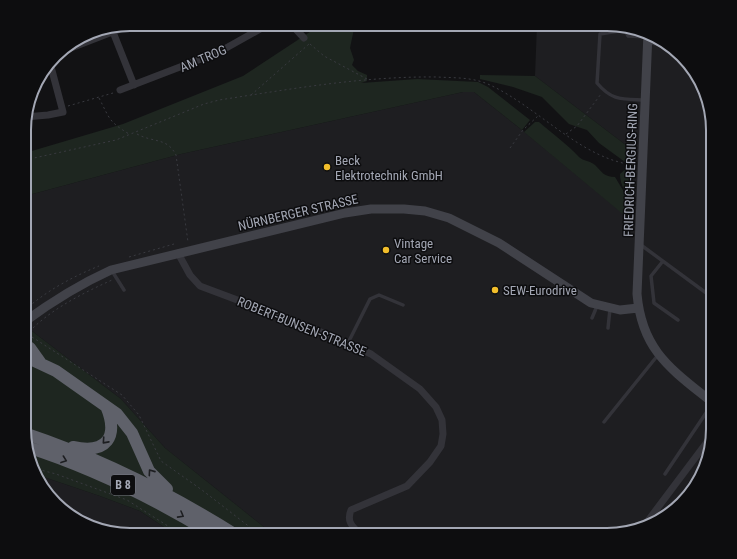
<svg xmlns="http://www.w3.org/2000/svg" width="737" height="559" font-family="'Roboto Condensed',sans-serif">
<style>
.built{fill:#1e1e21}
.green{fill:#1e2620}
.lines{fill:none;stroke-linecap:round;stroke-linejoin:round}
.path{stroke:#393a40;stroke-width:1;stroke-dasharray:2 3;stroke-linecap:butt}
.lane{stroke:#333339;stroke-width:3.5}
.street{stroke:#333339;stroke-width:7}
.secondary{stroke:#414249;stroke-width:9}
.highway{stroke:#5f616a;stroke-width:12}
.oneway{stroke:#1d1e21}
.poi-dot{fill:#f2be2b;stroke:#0d0d0f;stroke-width:1.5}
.labels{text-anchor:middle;stroke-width:3;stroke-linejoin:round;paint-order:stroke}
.shield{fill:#0d0d0f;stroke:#767982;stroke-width:1}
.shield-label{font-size:12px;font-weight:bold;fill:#a3a7b4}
.street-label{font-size:13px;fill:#a3a7b4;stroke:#0d0d0f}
.poi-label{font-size:13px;fill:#a3a7b4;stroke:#0d0d0f;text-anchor:start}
.rim{fill:none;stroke:#a3a7b4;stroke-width:2}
</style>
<rect width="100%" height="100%" fill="#121214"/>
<path class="built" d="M537,24H613L647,32L677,50L702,84L713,130V436L705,469L687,499L653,524L607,535H274L165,448L121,399L24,325L25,196L181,154L463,92H474L522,130L630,219L631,149L535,76Z
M35,474L100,496L140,511L176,535H124L90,527L60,509Z"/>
<path class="green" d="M322,24H355L350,48L354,60L352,65L358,71L367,75V81L361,83L417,79L478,82L488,87L530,120L522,130L474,92H463L181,154L25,196V153L123,124L243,76Z
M480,75L535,76L631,149V160L625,162L599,143L587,130L569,124L542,97L513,87L480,79Z
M535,122H539C553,134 567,144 579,157C583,161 591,161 595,165C602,172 604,177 615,177L630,202V220L524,132Z
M628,167L631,170L630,197C624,191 620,183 620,174Z
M24,325L121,399L165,448L274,535H176L140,511L100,496L35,474L24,436Z"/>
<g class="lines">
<path class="path" d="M310,44L324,56L367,79
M251,95L309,44
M99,98C110,119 108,121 129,134
M68,106L113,93
M137,134C153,143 167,137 176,155L188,242
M566,134L577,126L601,94
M510,148L523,130L539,115
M25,160L116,140L204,104L219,100C291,89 364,76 437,77C455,78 473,77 490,85C538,107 582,160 635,165
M129,257L174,244
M25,310C46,291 72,277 99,266
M26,329L32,337L122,395L139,415L161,461L202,490L260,535
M26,335C49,310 81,294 112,280
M33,468L56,474L127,500L182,535"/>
<path class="lane" d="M645,100C622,99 612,101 597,83L600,34L625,30L628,36L647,37
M641,245L713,298
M663,261L651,276L654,303L678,320
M112,271L124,290
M592,318L597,306
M608,328L610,309
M348,343L370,299L379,295L403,305
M604,422L658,355
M665,474L712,404"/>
<path class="street" d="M291,24L304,38
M113,32L134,85
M648,41L665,43
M58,53L133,24
M120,90L219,52L269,24
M25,117L48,115L63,112L50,63
M178,253L190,275L200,286L307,326L371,354L420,389L436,407L442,420L443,434L441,446L430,462L407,486L351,510C346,522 353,527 361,535
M644,526L713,434"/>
<path class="secondary" d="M648,33L637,294C642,351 671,369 713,403
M24,322C54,300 78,285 111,270L345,213L371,209H404L425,211L449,218L499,243L591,303L620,310L638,308"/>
<path class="highway" d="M24,344L30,348L40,362
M24,356L56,371L117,414L132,433L149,471L167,489
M24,433C99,458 169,493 236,535
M27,447C93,468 155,499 214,535
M73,447C107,454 119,437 106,406"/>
</g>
<defs><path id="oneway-chevron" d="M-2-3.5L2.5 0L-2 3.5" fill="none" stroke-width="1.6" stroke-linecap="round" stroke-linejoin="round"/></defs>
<g class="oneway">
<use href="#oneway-chevron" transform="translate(105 441) rotate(132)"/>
<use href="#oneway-chevron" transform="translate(64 460) rotate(20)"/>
<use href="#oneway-chevron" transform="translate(151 472) rotate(-125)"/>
<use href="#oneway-chevron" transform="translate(181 515) rotate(29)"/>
</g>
<g class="poi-dot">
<circle cx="327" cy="167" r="4"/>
<circle cx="386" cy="250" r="4"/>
<circle cx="495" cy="290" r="4"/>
</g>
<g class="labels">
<rect class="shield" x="111" y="475" width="24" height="20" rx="3"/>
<g class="shield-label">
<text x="123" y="489">B 8</text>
</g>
<g class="street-label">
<text transform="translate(203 58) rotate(-23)" y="5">AM TROG</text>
<text transform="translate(630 170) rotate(-88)" y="5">FRIEDRICH-BERGIUS-RING</text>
<text transform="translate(298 212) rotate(-13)" y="5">NÜRNBERGER STRASSE</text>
<text transform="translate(302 326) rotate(22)" y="5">ROBERT-BUNSEN-STRASSE</text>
</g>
<g class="poi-label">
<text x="335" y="165">Beck<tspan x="335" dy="15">Elektrotechnik GmbH</tspan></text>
<text x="394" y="248">Vintage<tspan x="394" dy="15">Car Service</tspan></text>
<text x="503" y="295">SEW-Eurodrive</text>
</g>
</g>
<path d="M0 0H737V559H0ZM130 31H607A99 99 0 0 1 706 130V429A99 99 0 0 1 607 528H130A99 99 0 0 1 31 429V130A99 99 0 0 1 130 31Z" fill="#0d0d0f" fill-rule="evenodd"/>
<path class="rim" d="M130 31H607A99 99 0 0 1 706 130V429A99 99 0 0 1 607 528H130A99 99 0 0 1 31 429V130A99 99 0 0 1 130 31Z"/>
</svg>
